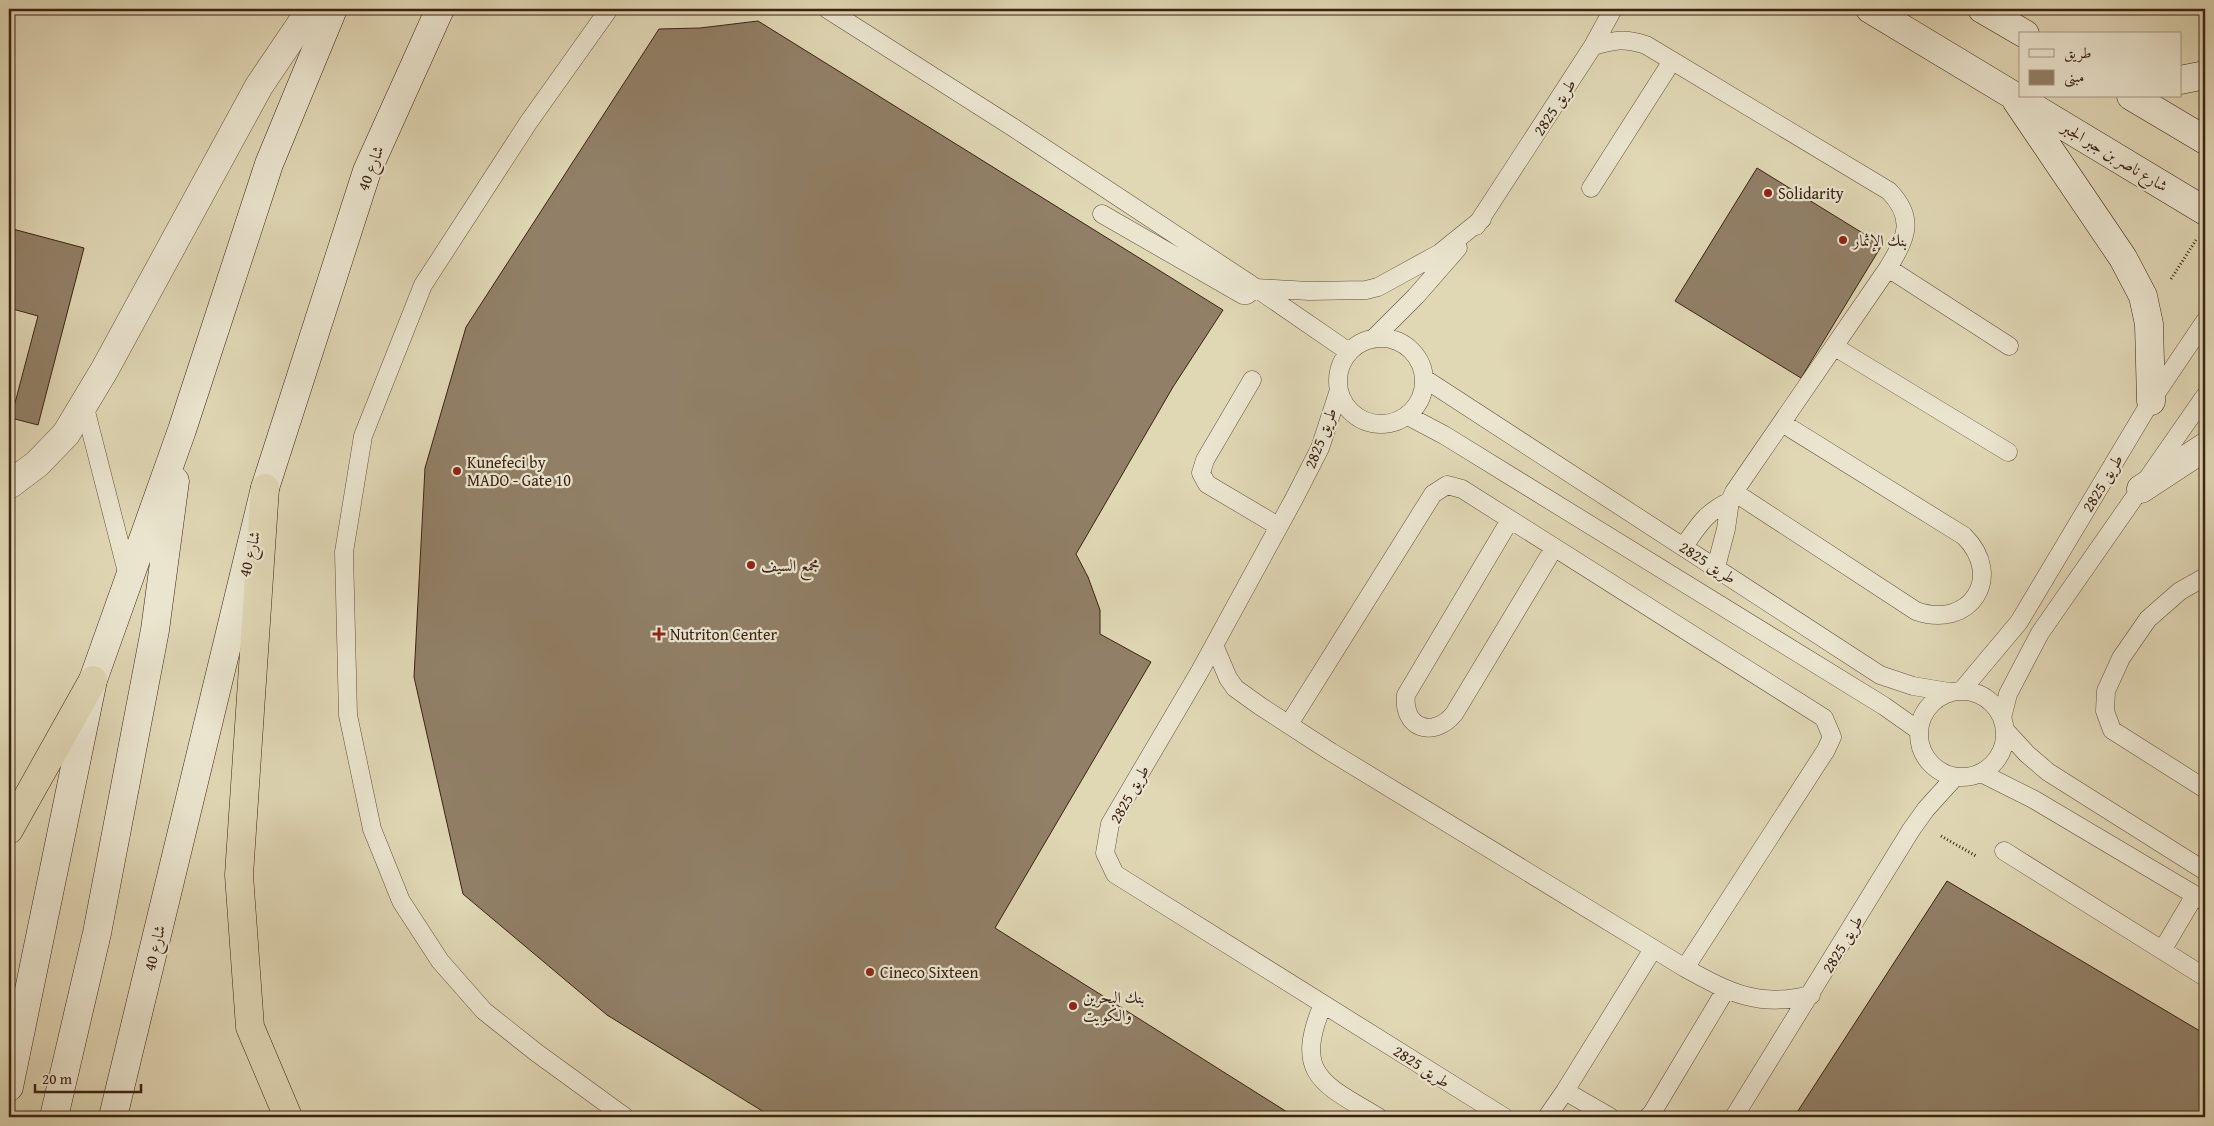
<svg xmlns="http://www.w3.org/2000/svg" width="2214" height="1126" font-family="'Gentium Book Plus',Amiri,serif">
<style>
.building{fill:#918067;stroke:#3b2213}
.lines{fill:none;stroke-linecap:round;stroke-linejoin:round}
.service-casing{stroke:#644f3c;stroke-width:19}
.minor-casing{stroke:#644f3c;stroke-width:29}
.secondary-casing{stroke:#3b2213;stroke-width:29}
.motorway-casing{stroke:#3b2213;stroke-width:29}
.path{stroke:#3b2213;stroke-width:3;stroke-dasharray:1 2.5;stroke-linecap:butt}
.service{stroke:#ebe5cf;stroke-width:18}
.minor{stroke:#ebe5cf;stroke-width:28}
.secondary{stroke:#ebe5cf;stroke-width:28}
.motorway{stroke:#e0d7b5;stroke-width:28}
.poi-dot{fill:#8f2418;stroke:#ebe5cf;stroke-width:2}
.labels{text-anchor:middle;stroke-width:4.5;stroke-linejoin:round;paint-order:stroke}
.street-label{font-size:16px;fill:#3b2213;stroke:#ebe5cf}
.poi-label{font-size:16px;fill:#3b2213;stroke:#ebe5cf;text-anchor:start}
</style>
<rect width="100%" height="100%" fill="#e0d7b5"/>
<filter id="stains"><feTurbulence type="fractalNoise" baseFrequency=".004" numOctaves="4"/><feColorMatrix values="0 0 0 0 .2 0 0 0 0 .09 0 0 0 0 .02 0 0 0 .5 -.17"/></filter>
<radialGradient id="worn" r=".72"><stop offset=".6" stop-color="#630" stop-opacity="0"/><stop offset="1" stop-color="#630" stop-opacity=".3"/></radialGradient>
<path class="building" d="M758,21L1223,310L1173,387L1076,554L1088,577L1100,610V634L1151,662L995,928L1295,1117H772L607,1015L463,894L414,677L425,468L466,327L659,29L700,28Z
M1757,168L1882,245L1801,378L1675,301Z
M9,228L84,248L38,425L11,418L38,316L9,308Z
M1947,881L2205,1034V1117H1794Z"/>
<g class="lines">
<g class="service-casing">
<path id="service" d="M609,9L528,123L423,285L363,436L344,552L348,715L372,829L401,901L440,961L484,1011L537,1053L625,1117
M827,9L1014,128L1256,288L1309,291L1366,290L1378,287L1440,253L1482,219
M1593,46C1615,40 1624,38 1646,45L1889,191C1916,219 1906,238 1888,268L1734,492L1730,501L1726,529L1716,567
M1591,188L1672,61
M1102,214L1243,295H1247L1256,288L1349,352
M1476,226L1593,46L1613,9
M1888,268L2009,346
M1338 381a43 43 0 1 1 86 0a43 43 0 1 1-86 0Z
M1373,339L1416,296L1458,248
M1835,347L2008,452
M1425,379L1880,675L1913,686L1949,692
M1252,380L1205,460L1201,473L1207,484L1278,526
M1339,390L1320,448L1295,497L1200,671L1110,824L1105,853L1115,874L1504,1117
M84,404L128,576
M1408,416L1444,435L1884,706L1918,730
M1734,492L1916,611C1970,630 2005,577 1964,536L1782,423
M1510,520L1406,695C1402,728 1433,739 1454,714L1554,548
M1684,546C1699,525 1705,513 1730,501
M2205,577L2180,591L2148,619L2121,658L2106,691L2105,711L2112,730L2205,789
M1214,645L1228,678L1235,688L1260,706L1331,752L1685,968C1730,993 1759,1008 1811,995
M1962,690L2019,622L2151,401L2205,321
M1919 734a43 43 0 1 1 86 0a43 43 0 1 1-86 0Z
M2002,718L2008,694L2040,633L2205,396
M1289,724L1433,494L1447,485L1462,489L1824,718L1832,737L1826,750L1685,968
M2005,730L2027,754L2048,772L2205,871
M1981,773L2033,799L2205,901
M2004,851L2205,977
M2163,949L2195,895
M1323,1004C1293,1075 1323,1084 1378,1117
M1565,1091L1610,1117
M1547,1117L1565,1091L1653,949
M1648,1117L1652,1113L1725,991
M1734,1117L1911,830L1926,809L1955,777"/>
</g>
<g class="minor-casing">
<path id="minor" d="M9,485L37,464L66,434L105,369L259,86L311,9"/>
</g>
<g class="secondary-casing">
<path id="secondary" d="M1870,9L2205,211
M1982,9L2025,34
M2180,80L2205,75
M2131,96L2205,140
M2016,100L2123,258L2143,296L2149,324L2151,401
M2141,489L2205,447
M9,1087L93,680L182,430L269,164L333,9
M54,1117L97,933L155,630L175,481
M113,1117L265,488L367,171L440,9"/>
</g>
<g class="motorway-casing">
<path id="motorway" d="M265,488L239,875L250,1027L288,1117
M9,830L93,680"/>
</g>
<path class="path" d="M2171,279L2196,240
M1941,836L1976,856"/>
<use href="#service" class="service"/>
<use href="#minor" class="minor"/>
<use href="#secondary" class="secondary"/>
<use href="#motorway" class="motorway"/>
</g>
<g class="poi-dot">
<circle cx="1768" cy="193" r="5"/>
<circle cx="1843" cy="240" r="5"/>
<circle cx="457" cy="471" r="5"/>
<circle cx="751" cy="565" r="5"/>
<path d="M656.5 626.5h5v5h5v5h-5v5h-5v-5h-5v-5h5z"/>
<circle cx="870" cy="972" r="5"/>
<circle cx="1073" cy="1006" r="5"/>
</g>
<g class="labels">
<g class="street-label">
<text transform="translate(1554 107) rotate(-57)" y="6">طريق 2825</text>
<text transform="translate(2115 156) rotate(31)" y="6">شارع ناصر بن جبر الجبر</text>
<text transform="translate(370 168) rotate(-69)" y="6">شارع 40</text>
<text transform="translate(1320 438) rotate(-69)" y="6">طريق 2825</text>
<text transform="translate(2102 483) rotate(-59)" y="6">طريق 2825</text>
<text transform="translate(249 554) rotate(-76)" y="6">شارع 40</text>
<text transform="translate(1708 562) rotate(33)" y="6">طريق 2825</text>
<text transform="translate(1129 794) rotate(-61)" y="6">طريق 2825</text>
<text transform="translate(1842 944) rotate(-59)" y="6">طريق 2825</text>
<text transform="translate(154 948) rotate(-76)" y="6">شارع 40</text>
<text transform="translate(1422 1066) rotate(33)" y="6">طريق 2825</text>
</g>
<g class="poi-label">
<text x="1778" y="199">Solidarity</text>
<text x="1853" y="246">بنك الإثمار</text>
<text x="467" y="468">Kunefeci by<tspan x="467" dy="18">MADO - Gate 10</tspan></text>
<text x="761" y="571">مجمع السيف</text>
<text x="670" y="640">Nutriton Center</text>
<text x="880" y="978">Cineco Sixteen</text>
<text x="1083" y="1003">بنك البحرين<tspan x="1083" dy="18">والكويت</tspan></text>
</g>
</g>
<rect width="2214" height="1126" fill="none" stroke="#e0d7b5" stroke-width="30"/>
<rect x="10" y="10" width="2194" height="1106" fill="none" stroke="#3b2213" stroke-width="2.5"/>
<rect x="15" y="15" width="2184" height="1096" fill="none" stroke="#3b2213"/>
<rect x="2019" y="32" width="162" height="65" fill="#ebe5cf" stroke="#a59784"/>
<rect x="2029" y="49" width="25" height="8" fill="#ebe5cf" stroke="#a59784"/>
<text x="2064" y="58" font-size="15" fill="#3b2213">طريق</text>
<rect x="2029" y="70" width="25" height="15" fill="#918067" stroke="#a59784"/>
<text x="2064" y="82" font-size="15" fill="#3b2213">مبنى</text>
<path d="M35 1084v8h106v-8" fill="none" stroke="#3b2213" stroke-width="2.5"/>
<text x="42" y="1084" font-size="15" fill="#3b2213" stroke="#ebe5cf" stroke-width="4" paint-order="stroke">20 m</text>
<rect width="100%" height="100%" filter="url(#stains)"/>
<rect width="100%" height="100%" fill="url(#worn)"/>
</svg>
